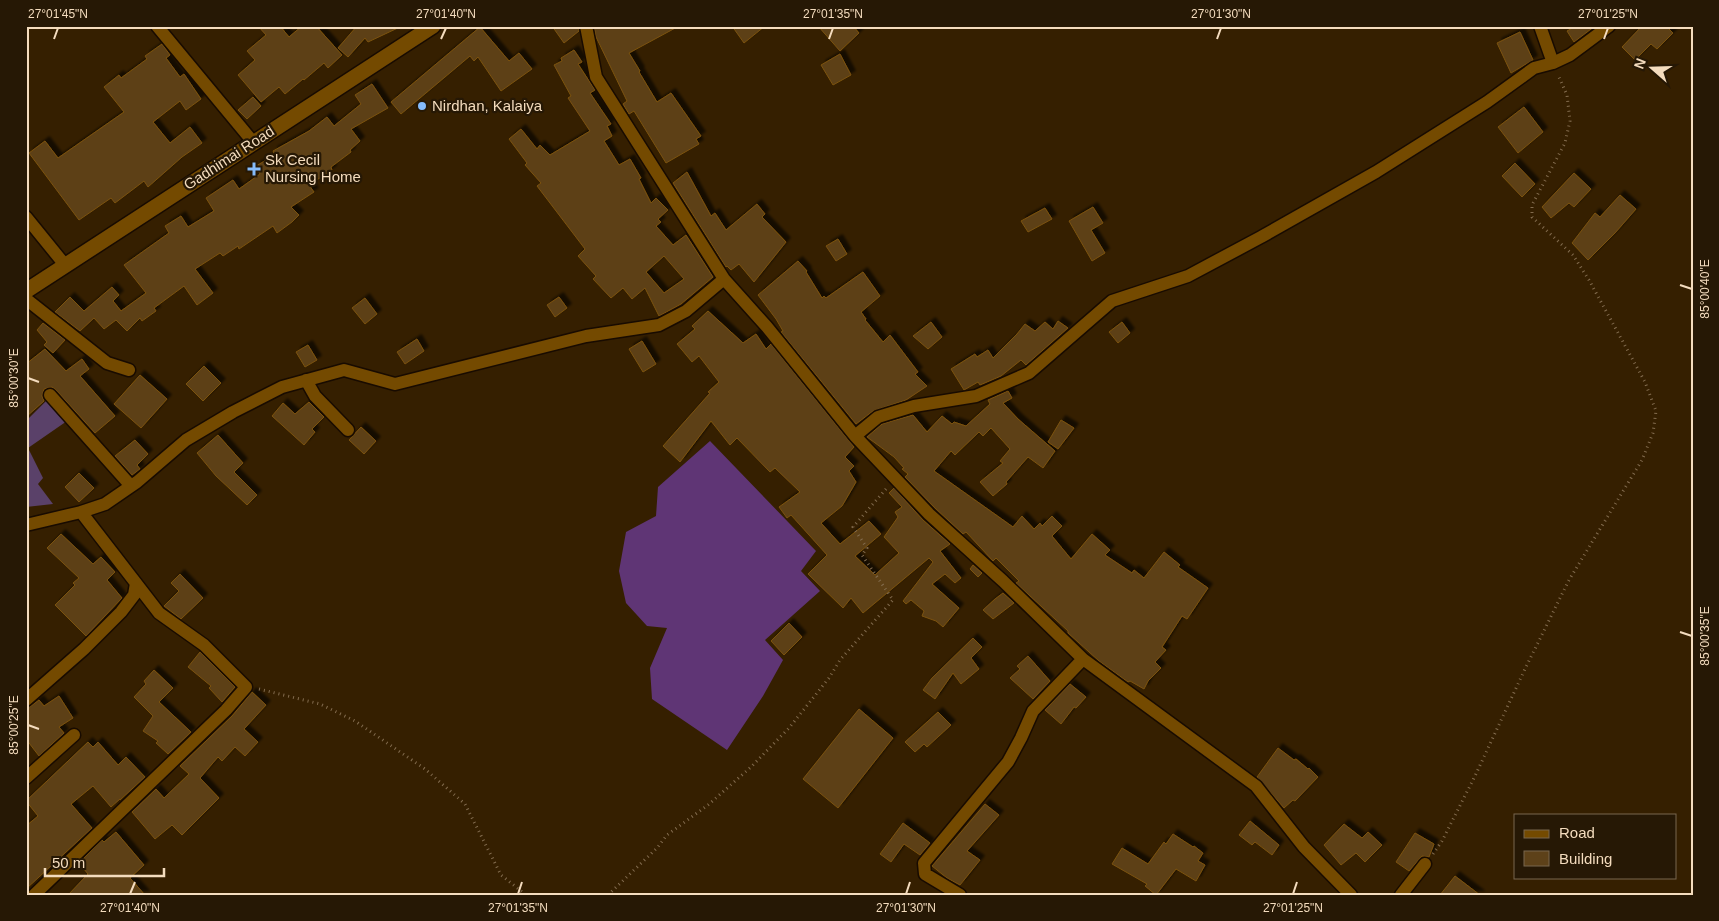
<svg xmlns="http://www.w3.org/2000/svg" width="1719" height="921" font-family="Helvetica,sans-serif">
<style>
.green{fill:#5a4169}
.forest{fill:#5f3575}
.building{fill:#5d4119;stroke:#7c520e;fill-rule:evenodd;filter:url(#shadow)}
.lines{fill:none;stroke-linecap:round;stroke-linejoin:round}
.street-casing{stroke:#180b00;stroke-width:15}
.secondary-casing{stroke:#180b00;stroke-width:18}
.path{stroke:#836c4e;stroke-width:3;stroke-dasharray:1 4;stroke-linecap:butt}
.street{stroke:#744a00;stroke-width:12}
.secondary{stroke:#744a00;stroke-width:15}
.ticks{fill:none;stroke:#f4dcbe;stroke-width:2}
.poi-dot{fill:#85bbfb;stroke:#261805;stroke-width:2}
.labels{text-anchor:middle;stroke-width:4.5;stroke-linejoin:round;paint-order:stroke}
.poi-label{font-size:15px;fill:#f4dcbe;stroke:#261805;text-anchor:start}
.street-label{font-size:15px;fill:#f4dcbe;stroke:#261805}
.neatline{fill:none;stroke:#f4dcbe;stroke-width:2}
.ticks-label{font-size:12px;text-anchor:middle;fill:#f4dcbe}
</style>
<defs>
<filter id="shadow"><feDropShadow dx="4.5" dy="-4.5" stdDeviation="1" flood-color="#0009"/></filter>
</defs>
<rect width="100%" height="100%" fill="#351f00"/>
<path class="green" d="M46,401L67,421L28,448L43,478L38,484L53,504L26,507V421Z"/>
<path class="forest" d="M710,441L816,551L801,571L820,591L765,640L783,660L763,696L727,750L652,699L650,668L667,628L647,626L626,603L619,571L626,532L656,516L658,487Z"/>
<path class="building" d="M258,26H280L289,37L302,26H316L342,55L328,68L324,63L304,80L303,79L285,94L279,87L261,102L238,75L255,60L247,51L266,35Z
M357,26H402L368,42L365,38L348,57L338,48Z
M552,26H578L579,31L564,43Z
M594,26H679L629,53L640,71L639,72L657,102L671,93L701,136L696,139L699,144L666,163L634,111L629,114L623,104L627,101L596,37Z
M732,26H765L744,43Z
M818,26H853L859,33L840,51Z
M1576,26H1595L1574,42L1567,31Z
M1642,26H1666L1673,33L1657,49L1651,44L1635,60L1622,47Z
M480,27L509,61L519,53L532,69L501,91L478,57L474,61L470,56L401,114L391,102Z
M1520,32L1533,60L1511,73L1497,43Z
M162,44L170,55L166,58L180,77L184,74L201,99L186,110L180,101L153,122L170,143L190,127L202,143L182,157L148,187L144,181L115,203L111,198L79,220L29,153L45,141L58,158L124,112L104,87L119,75L121,78L147,59L145,56Z
M574,50L582,62L578,64L595,90L590,93L611,124L607,126L612,136L604,141L619,165L630,159L641,178L639,179L651,203L656,198L668,210L658,219L661,222L656,226L673,245L686,235L713,277L681,304L659,316L645,288L632,299L623,288L611,298L593,279L596,276L578,256L585,249L537,186L541,183L525,165L527,163L509,139L521,129L537,149L540,145L550,155L590,131L568,98L571,96L554,65L562,61L561,58ZM664,256L684,279L664,293L646,272Z
M840,54L851,75L833,85L821,65Z
M372,84L388,108L351,129L360,141L350,150L351,152L331,167L332,170L309,185L314,192L291,207L299,215L292,222L277,233L273,226L239,249L238,246L223,256L220,253L195,269L213,293L197,305L184,286L154,308L156,311L142,321L140,318L127,331L116,320L104,329L94,318L80,331L55,312L70,297L84,311L112,287L119,295L113,301L121,311L146,293L124,265L169,233L165,226L181,216L188,227L214,211L206,198L233,180L239,189L260,174L256,166L275,155L273,151L309,131L327,117L334,126L361,104L355,95Z
M253,97L261,106L247,119L238,110Z
M1524,107L1543,132L1518,153L1498,127Z
M1515,163L1535,184L1522,197L1502,176Z
M687,172L711,216L715,213L726,230L757,204L765,214L762,217L786,242L754,282L739,264L731,270L727,266L726,267L673,183Z
M1574,173L1591,189L1574,207L1569,203L1551,218L1542,207Z
M1620,195L1636,209L1615,233L1588,260L1572,243L1595,213L1600,217Z
M1093,207L1103,223L1091,230L1105,253L1092,261L1069,221Z
M1045,208L1052,219L1028,232L1021,221Z
M838,239L847,254L836,261L826,246Z
M798,261L807,271L806,272L822,298L824,296L826,298L863,272L880,296L861,312L866,319L865,320L883,342L890,335L918,372L915,374L927,386L906,400L873,411L856,424L781,332L783,331L776,319L758,295Z
M559,297L567,308L555,317L547,305Z
M365,298L377,314L365,324L352,308Z
M708,311L743,343L756,334L766,349L771,344L854,447L845,457L854,466L849,471L856,482L842,506L821,523L840,544L869,521L881,534L855,556L875,575L899,553L884,537L898,517L895,512L902,507L889,493L894,488L923,520L950,544L940,551L961,578L955,583L945,574L932,584L959,608L943,627L936,621L922,616L924,611L911,600L906,604L903,601L933,562L929,558L863,613L851,598L843,608L808,574L827,555L791,515L787,518L779,507L800,492L775,468L770,472L737,438L730,445L711,421L680,462L663,446L710,393L708,392L719,382L699,356L692,362L677,344L695,329L692,326Z
M1058,321L1068,328L1026,365L1021,360L1001,376L980,385L978,382L964,390L951,369L975,354L977,357L988,350L993,358L1017,334L1025,324L1035,331L1045,322L1053,329Z
M931,322L942,337L928,349L913,336Z
M1122,322L1130,333L1118,343L1109,332Z
M43,323L65,340L53,353L44,345L47,342L37,330Z
M417,339L424,351L405,364L397,352Z
M642,341L656,364L643,372L629,349Z
M308,345L317,360L305,367L296,352Z
M45,349L66,371L82,359L89,369L80,376L115,416L95,433L56,390L52,387L44,389L42,396L44,401L26,417V364Z
M204,366L221,383L203,401L186,384Z
M140,375L167,399L141,428L114,404Z
M1008,391L1012,398L1003,403L1018,419L1055,451L1043,468L1028,457L1006,482L1007,484L993,496L980,482L1003,463L1000,461L1010,449L991,428L983,436L979,432L955,455L951,451L934,471L1013,527L1022,516L1034,529L1040,523L1042,526L1052,516L1062,526L1052,536L1071,559L1092,534L1110,550L1105,555L1132,573L1134,570L1144,578L1164,552L1180,565L1178,567L1208,588L1187,619L1182,616L1162,647L1166,650L1155,662L1161,668L1148,681L1144,689L1130,681L1128,682L1099,661L1068,633V631L1016,583L1019,581L996,558L993,561L966,532L963,534L935,508L905,477L908,474L902,469L904,468L894,457L867,437L882,424L913,415L927,432L942,416L952,424L954,422L966,426L990,404L988,400Z
M309,402L324,417L312,429L315,432L304,445L272,416L283,403L295,414Z
M1061,420L1074,428L1058,449L1048,442Z
M361,427L376,441L364,454L349,440Z
M218,435L243,463L234,472L257,495L247,505L216,476L197,453Z
M135,440L148,454L137,465L140,469L132,475L115,456Z
M79,473L94,488L79,502L65,487Z
M61,534L93,564L101,557L115,572L107,580L122,598L86,636L55,605L75,585L73,583L79,578L47,548Z
M973,565L982,573L978,577L970,569Z
M180,574L203,598L181,619L164,606L179,591L171,583Z
M1003,593L1014,603L993,619L983,610L995,599Z
M789,623L802,637L784,655L771,641Z
M973,638L982,647L971,658L979,669L961,684L953,673L935,699L923,690L932,678Z
M200,652L235,687L222,702L209,688L211,686L188,667Z
M1028,656L1050,681L1033,699L1010,678L1020,669L1017,666Z
M154,670L173,688L159,702L191,732L168,754L156,743L158,741L143,731L153,716L134,697L146,684L144,681Z
M1070,684L1086,697L1076,708L1074,707L1061,724L1045,710Z
M252,692L266,705L244,729L258,742L245,756L235,747L222,761L218,757L200,778L219,798L182,835L172,825L155,839L132,812L156,789L164,798L189,774L180,766L232,716Z
M59,696L73,718L59,727L64,733L39,756L26,739V708L31,706L39,700L44,706Z
M859,709L893,738L838,808L803,779Z
M938,712L951,725L927,747L924,744L915,752L905,742Z
M88,742L93,747L98,742L118,765L126,757L145,777L120,800V799L111,807L93,786L71,804L92,828L26,889V826L38,816L26,801Z
M1278,748L1294,760L1296,759L1308,769L1309,768L1318,777L1295,801L1293,800L1284,808L1257,777Z
M985,804L999,815L967,851L980,860L960,885L947,878L932,866Z
M1250,821L1279,845L1272,855L1255,842L1252,845L1239,835Z
M903,823L930,843L920,855L904,844L891,862L880,854Z
M1344,824L1362,838L1368,832L1382,845L1365,862L1356,853L1341,865L1324,845Z
M116,832L144,865L130,878L145,895H68L88,874L79,863L102,840L104,842Z
M1415,833L1434,844L1429,857L1422,856L1409,871L1396,862Z
M1173,834L1193,847L1194,846L1203,853L1198,861L1205,865L1196,881L1176,869L1156,895L1145,886L1147,884L1112,864L1122,848L1148,864L1164,842L1166,844Z
M1455,876L1480,895H1440Z"/>
<g class="lines">
<g class="street-casing">
<path id="street" d="M157,26L253,142
M586,26L596,77L724,279L767,327L855,436L929,514L1003,581L1083,659L1256,786L1304,847L1351,895
M1540,26L1553,63
M26,217L65,265
M26,299L107,363L129,370
M306,380L315,396L348,430
M50,395L131,486
M855,436L878,417L914,406L976,396L1029,373L1112,301L1188,276L1261,237L1376,172L1487,102L1534,68L1553,63L1570,55L1609,26
M26,525L81,512L105,504L137,482L186,440L233,412L282,387L344,370L395,384L586,336L659,325L686,311L724,279
M26,700L84,649L121,612L134,595L136,583
M26,778L74,735
M34,895L226,710L246,687L204,645L159,613L81,512
M960,895L925,874L924,863L1008,762L1021,738L1033,711L1083,659
M1401,895L1425,864"/>
</g>
<g class="secondary-casing">
<path id="secondary" d="M26,291L433,26"/>
</g>
<path class="path" d="M259,689L320,704L355,721L425,769L465,804L501,875L526,895
M1433,854L1442,841L1475,776L1525,669L1569,580L1642,460L1653,433L1656,411L1645,382L1589,280L1573,255L1532,217V205L1565,143L1570,121L1567,95L1558,75
M608,895L657,848L667,835L708,805L751,767L789,728L829,678L840,660L893,600L862,555L867,548L853,527L886,489"/>
<use href="#street" class="street"/>
<use href="#secondary" class="secondary"/>
</g>
<path class="ticks" d="M54,39L58,28M441,39L446,28M829,39L833,28M1217,39L1221,28M1604,39L1608,28M1680,285L1692,289M28,378L39,382M1680,632L1692,636M28,725L39,729M130,894L135,882M518,894L522,882M906,894L910,882M1293,894L1297,882"/>
<g class="poi-dot">
<circle cx="422" cy="106" r="5"/>
<path d="M251.5 161.5h5v5h5v5h-5v5h-5v-5h-5v-5h5z"/>
</g>
<g class="labels">
<g class="poi-label">
<text x="432" y="111">Nirdhan, Kalaiya</text>
<text x="265" y="165">Sk Cecil<tspan x="265" dy="17">Nursing Home</tspan></text>
</g>
<g class="street-label">
<text transform="translate(229 158) rotate(-33)" y="5">Gadhimai Road</text>
</g>
</g>
<rect width="1719" height="921" fill="none" stroke="#261805" stroke-width="55"/>
<rect x="1514" y="814" width="162" height="65" fill="#261805" stroke="#78664f"/>
<rect x="1524" y="830" width="25" height="8" fill="#744a00" stroke="#78664f"/>
<text x="1559" y="838" font-size="15" fill="#f4dcbe">Road</text>
<rect x="1524" y="851" width="25" height="15" fill="#5d4119" stroke="#78664f"/>
<text x="1559" y="864" font-size="15" fill="#f4dcbe">Building</text>
<g transform="translate(1652 68) rotate(290)" stroke="#261805" stroke-width="4" paint-order="stroke">
<path d="M0-4L9 19L0 12L-9 19Z" fill="#f4dcbe"/>
<text y="-8" font-size="14" font-weight="bold" text-anchor="middle" fill="#f4dcbe">N</text>
</g>
<path d="M45 868v8h119v-8" fill="none" stroke="#f4dcbe" stroke-width="2.5"/>
<text x="52" y="868" font-size="15" fill="#f4dcbe" stroke="#261805" stroke-width="4" paint-order="stroke">50 m</text>
<rect x="28" y="28" width="1664" height="866" class="neatline"/>
<g class="ticks-label">
<text x="58" y="18">27°01'45"N</text>
<text x="446" y="18">27°01'40"N</text>
<text x="833" y="18">27°01'35"N</text>
<text x="1221" y="18">27°01'30"N</text>
<text x="1608" y="18">27°01'25"N</text>
<text transform="translate(1705 289) rotate(-90)" y="4">85°00'40"E</text>
<text transform="translate(14 378) rotate(-90)" y="4">85°00'30"E</text>
<text transform="translate(1705 636) rotate(-90)" y="4">85°00'35"E</text>
<text transform="translate(14 725) rotate(-90)" y="4">85°00'25"E</text>
<text x="130" y="912">27°01'40"N</text>
<text x="518" y="912">27°01'35"N</text>
<text x="906" y="912">27°01'30"N</text>
<text x="1293" y="912">27°01'25"N</text>
</g>
</svg>
